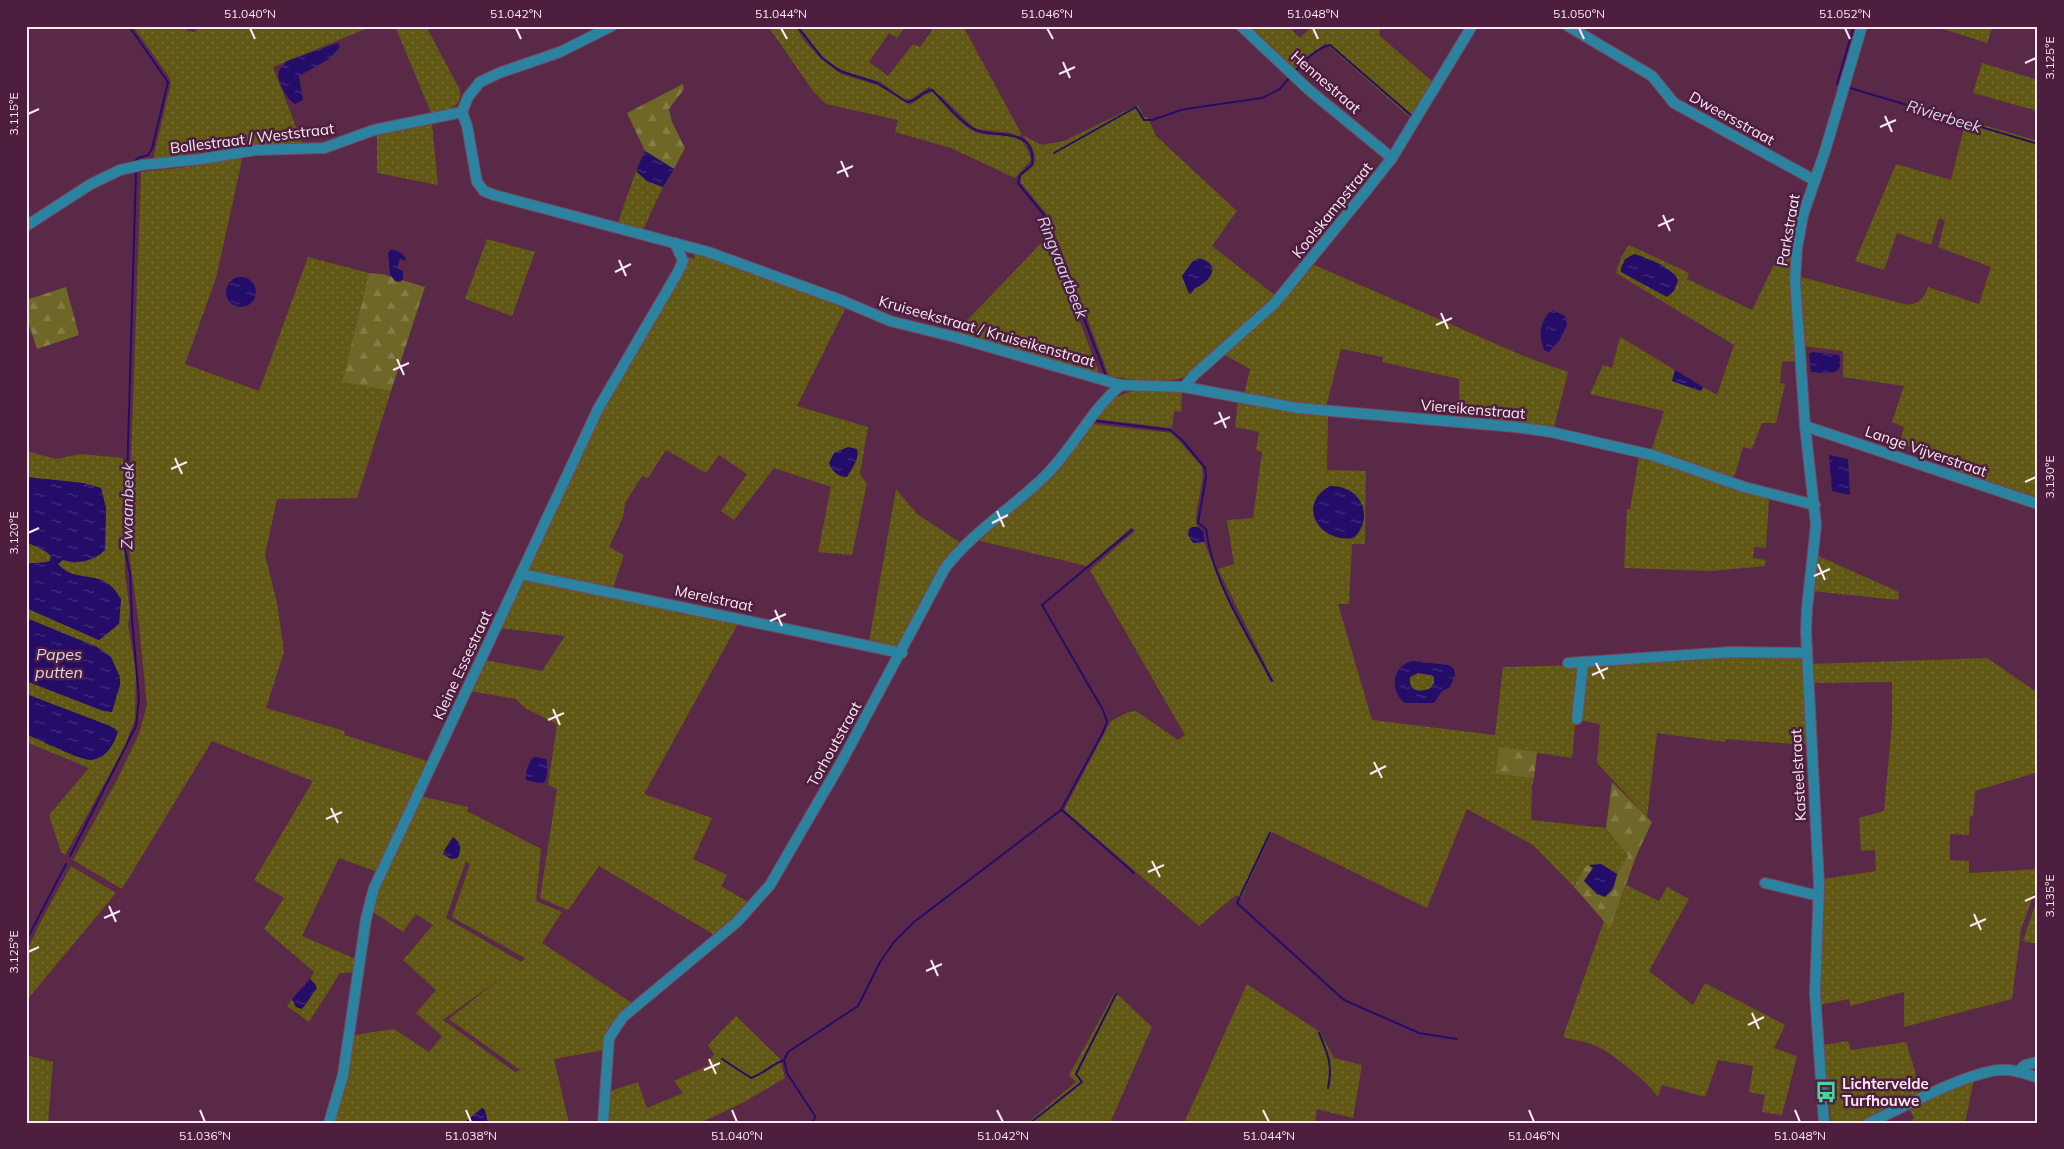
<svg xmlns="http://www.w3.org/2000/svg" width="2064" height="1149" viewBox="0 0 2064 1149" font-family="Mulish,sans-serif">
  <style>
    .grass { fill: url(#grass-dots); fill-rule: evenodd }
    .forest { fill: url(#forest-firs) }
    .water { fill: url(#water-ripples); fill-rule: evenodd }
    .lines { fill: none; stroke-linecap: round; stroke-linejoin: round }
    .stream { stroke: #240d68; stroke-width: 2 }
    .minor-casing { stroke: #744864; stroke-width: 12 }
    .minor { stroke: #2b839f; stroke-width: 10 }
    .ticks { fill: none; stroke: #fce9f4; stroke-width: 2 }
    .labels { text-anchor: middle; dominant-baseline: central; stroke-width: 5; stroke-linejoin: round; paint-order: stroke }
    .street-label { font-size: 15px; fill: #fce9f4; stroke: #4e1e3e }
    .poi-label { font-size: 15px; font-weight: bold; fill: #fce9f4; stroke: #4e1e3e; text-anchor: start }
    .water-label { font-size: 16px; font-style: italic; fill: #d6d7f0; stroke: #4e1e3e }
    .neatline { fill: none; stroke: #fce9f4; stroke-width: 2 }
    .ticks-label { font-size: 12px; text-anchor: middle; fill: #fce9f4 }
  </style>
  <defs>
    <pattern id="grass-dots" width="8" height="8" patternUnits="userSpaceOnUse" patternTransform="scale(1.25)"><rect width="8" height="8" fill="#605814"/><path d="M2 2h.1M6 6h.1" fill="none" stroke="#787037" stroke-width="1.8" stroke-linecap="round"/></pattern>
    <pattern id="forest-firs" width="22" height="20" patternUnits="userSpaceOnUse" patternTransform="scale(1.25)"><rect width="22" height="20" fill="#6e6727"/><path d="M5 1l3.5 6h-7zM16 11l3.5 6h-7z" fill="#847d47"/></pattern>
    <pattern id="water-ripples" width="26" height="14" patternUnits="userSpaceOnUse" patternTransform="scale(1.25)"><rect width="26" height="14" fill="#240d68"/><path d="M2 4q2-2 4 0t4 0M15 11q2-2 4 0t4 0" fill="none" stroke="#45307e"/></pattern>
  </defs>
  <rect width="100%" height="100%" fill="#5a2948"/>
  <g class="grass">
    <path d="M133,26H183L188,31L194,32L201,26H373L273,67L303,145C278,145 254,144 229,147C204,151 179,157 153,159L171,83L169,77Z"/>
    <path d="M395,26H426L460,90C463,109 446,110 431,113Z"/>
    <path d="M768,26H795L803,39L821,59L841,74L880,86L910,105L924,95L935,91L929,87L911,99H903L881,82L849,73L834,66L821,55L799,26H906L897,38L889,33L869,62L888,76L913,44L920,47L935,26H963L1022,135L1042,145L1064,141L1138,105L1143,116L1148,118L1156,136L1237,211L1212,246L1276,296L1235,335L1184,377C1166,385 1129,379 1109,376L1050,220L1045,212L1021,183V176C1024,173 1028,171 1031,168C1042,158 1029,142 1022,135L1017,136L1012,133L978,129L973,127L940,95L937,97C947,108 959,122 971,130C994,143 1022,122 1031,160L1015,178L951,148L895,132L898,120L826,104L813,91Z"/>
    <polygon points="1248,26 1288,26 1300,38 1312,26 1379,26 1380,36 1434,83 1413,120 1325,43 1295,71"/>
    <polygon points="1934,26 1993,26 1987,43"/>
    <polygon points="1982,63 2038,80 2038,111 1973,93"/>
    <path d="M1966,120L2038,141V501L1951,471L1954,460L1900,443L1904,427L1892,422L1904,386L1843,377V351L1803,346L1801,277L1908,305C1920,303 1924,298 1928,287L1979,304L1991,267L1938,247L1945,221L1939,218L1931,245L1897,233L1884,270L1855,261L1896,164L1951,180Z"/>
    <polygon points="432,124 438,185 377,173 377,135"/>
    <polygon points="238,156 242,160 216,278 185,364 259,391 308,257 369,273 342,382 391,391 357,498 277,499 265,555 277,603 284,652 266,708 345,731 344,735 424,760 429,763 378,872 339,858 302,936 358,960 356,972 340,973 309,1022 287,1006 292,999 296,1007 302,1009 316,988 315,984 310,979 314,972 264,929 284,898 254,880 313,781 212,741 122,889 73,860 117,780 139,734 147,705 139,625 128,545 141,172 195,166"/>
    <polygon points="636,171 647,181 663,187 642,232 617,225"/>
    <path d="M1798,215L1797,361L1782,362L1780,383L1785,384L1776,423H1762L1752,449L1743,447L1735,475L1731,478L1651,451L1664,411L1590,394L1603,365L1612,368L1620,337L1675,370L1672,381L1701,391L1703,387L1717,395L1734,345L1616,273L1621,257L1629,245L1689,273L1687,279L1752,310ZM1638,255L1675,274L1678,281L1676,285Z"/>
    <polygon points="1048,236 1099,373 956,332"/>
    <polygon points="487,239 535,252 512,316 465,299"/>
    <polygon points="695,252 800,289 845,309 797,406 868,427 860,474 867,484 852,555 818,552 831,487 774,468 734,520 721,511 747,474 719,455 706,473 666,450 648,478 642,476 625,503 623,517 609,547 624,555 612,591 526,570 599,415 673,289 688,257 694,259"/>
    <polygon points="1312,264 1526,357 1568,372 1554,427 1551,429 1512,421 1459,416 1459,379 1382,362 1383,357 1341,349 1326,407 1244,395 1250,369 1223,354"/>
    <path d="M1141,390L1182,392L1181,412L1174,411L1172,428L1096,419C1110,401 1116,393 1141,390Z"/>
    <path d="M1238,403L1328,416L1327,470L1366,471L1365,544H1352L1349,604H1338L1372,720L1495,735L1503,667L1581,665L1572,758L1499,747L1495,774L1534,778L1532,786L1531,820L1606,828L1628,856L1617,874L1601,864L1585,867L1574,887L1533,845L1467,809L1427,908L1272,832L1241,899L1236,895L1199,926L1064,810L1111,721L1129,712L1136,711L1178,740L1185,735L1090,570L1135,531L1134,529L1131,528L1087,566L976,540L1068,458L1093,424L1172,433L1202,466C1205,488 1193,508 1197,527L1193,529L1204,542L1231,607L1271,682H1274L1218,569L1234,564L1227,520L1253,518L1262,452L1256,450L1259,432L1235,427ZM1330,486L1363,524L1358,533Z"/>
    <polygon points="26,451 56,459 81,454 123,458 125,573 130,612 128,624 136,672 135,719 124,748 65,855 61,852 49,815 89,768 26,742 26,734 89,760 102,757 110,748 116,737 110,726 26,694 26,681 103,711 97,647 26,618 26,608 99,640 119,624 121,599 89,577 65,573 57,564 63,560 74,563 105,550 106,508 101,488 83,483 26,477"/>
    <polygon points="1639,457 1670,465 1769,499 1766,548 1754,547 1753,558 1766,560 1765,566 1712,571 1624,568 1627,509 1630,509"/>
    <polygon points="896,489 917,514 961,543 897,648 869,642"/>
    <path d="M26,542C35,546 45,550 51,556L50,561L26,564Z"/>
    <polygon points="1816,555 1899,592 1898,600 1812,591"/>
    <polygon points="529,579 739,622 644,794 712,818 693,859 727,875 721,886 750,903 716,936 599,866 568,910 540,898 557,789 548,785 557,724 525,708 516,699 470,691 485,660 542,671 565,636 500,628 523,580"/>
    <polygon points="1727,654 1799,656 1803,659 1807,745 1726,739 1725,742 1657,733 1647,817 1597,763 1600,724 1579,720 1585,667"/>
    <polygon points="1987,658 2038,693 2038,772 1975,791 1973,816 1970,816 1969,835 1950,834 1950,860 1969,861 1969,873 2038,869 2038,883 2021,929 2012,999 1904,1027 1904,992 1850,1006 1849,999 1819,1005 1823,879 1876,871 1875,850 1861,851 1859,818 1884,811 1892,722 1892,682 1812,683 1810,664"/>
    <path d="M1418,673L1432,675L1434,677V683L1431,688C1420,693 1408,692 1410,677Z"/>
    <path d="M420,796L468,807L467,811L541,849L536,901L562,912L542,943L632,1003L609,1026L604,1050L554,1059L569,1123H332L354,1035L394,1029L429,1052L442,1036L416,1013L436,990L403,960L433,925L416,914L403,932L373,912L377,890ZM466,861L470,864L452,917L525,958L521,962L446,918ZM502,977L449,1019L517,1068L522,1069L515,1072L443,1020Z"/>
    <polygon points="71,866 116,893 26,1001 26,953 40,923"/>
    <path d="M1626,885L1659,901L1667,887L1689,899L1649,971L1693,1005L1705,983L1785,1025L1774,1048L1797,1056L1782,1115L1762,1112L1765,1095L1749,1092L1753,1066L1718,1060L1705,1097L1662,1085L1658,1097C1649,1083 1610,1051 1594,1045C1585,1041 1573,1040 1563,1037L1604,921L1610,927Z"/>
    <polygon points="2038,896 2038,944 2023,941"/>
    <polygon points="1247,984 1320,1032 1334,1058 1362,1065 1353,1118 1317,1109 1315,1123 1184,1123"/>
    <polygon points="1115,992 1152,1027 1110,1123 1027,1123 1076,1082 1069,1075"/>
    <polygon points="736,1016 780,1059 785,1078 744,1102 700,1123 608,1123 609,1094 613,1090 638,1082 647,1108 683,1093 674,1081 709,1065 708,1063 714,1054 708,1045"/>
    <polygon points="1848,1041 1851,1050 1906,1042 1922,1094 1860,1123 1831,1123 1823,1045"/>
    <polygon points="26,1055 53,1062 48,1123 26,1123"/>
    <polygon points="1974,1079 1965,1123 1911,1121 1914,1118 1909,1108"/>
  </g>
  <g class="forest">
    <polygon points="683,84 684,89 669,109 672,122 685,148 674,169 645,151 627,113"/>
    <polygon points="369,273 382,274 425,287 391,391 342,382"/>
    <polygon points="66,287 79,335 37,349 26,316 26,300"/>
    <polygon points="1499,747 1537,752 1534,778 1495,774"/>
    <polygon points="1612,782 1652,822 1637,854 1610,928 1574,887 1585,867 1589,865 1593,868 1584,881 1613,889 1618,872 1628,856 1606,828"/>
  </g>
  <g class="water">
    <path d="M338,43L340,47L329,59L299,76L303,100L295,104C287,99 276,81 279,71C280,68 284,64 287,61Z"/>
    <polygon points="645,151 674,169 663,187 647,181 636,171"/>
    <path d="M392,249C398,252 405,253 406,261L400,259L397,268L403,271V279L400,282L395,281L390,274L388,253Z"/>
    <path d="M1634,254C1648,258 1671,267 1678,280L1674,291L1667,297L1621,272V268L1625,259Z"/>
    <path d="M1198,258C1224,264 1210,282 1194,289L1192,293L1189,294L1182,276L1192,262Z"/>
    <circle cx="241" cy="292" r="15"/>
    <path d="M1553,310L1565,316L1567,325L1559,341L1549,352L1545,351C1538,338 1539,319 1553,310Z"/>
    <path d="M1813,352L1839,355C1846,379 1824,372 1811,372L1809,354Z"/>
    <polygon points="1675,370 1703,387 1701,391 1672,381"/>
    <path d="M848,447L857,449C860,459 852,468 847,477C838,477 832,471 829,463L834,453Z"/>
    <polygon points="1829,455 1848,459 1850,495 1832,491"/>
    <path d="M26,477L83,483L101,488L106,508L105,550C92,562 79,564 63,560L58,564C75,583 95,571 111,586C115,589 118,595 121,599L119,624L99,640L26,608V564C35,562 42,564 50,561L51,556C46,550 34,546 26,542Z"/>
    <path d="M1330,486C1361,485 1375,517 1354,538C1320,544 1295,505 1330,486Z"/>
    <polygon points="1192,527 1197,527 1203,531 1205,542 1193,543 1188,535 1189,529"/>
    <polygon points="26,618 97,647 111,657 120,677 120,685 112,712 104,711 26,681"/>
    <path d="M1412,661L1449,665L1454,669L1455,675L1450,687L1442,691L1434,703H1405C1389,691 1392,666 1412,661ZM1418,673L1431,675L1434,677V683L1431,688C1420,693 1408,692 1410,677Z"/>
    <path d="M26,694L110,726L118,731C114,745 106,758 91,760C82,761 37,739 26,734Z"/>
    <path d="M534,757L546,759C548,767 548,778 543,784L526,780C525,773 528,762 534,757Z"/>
    <path d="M453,837C462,844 461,848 458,858L451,859L443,854L445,849Z"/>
    <polygon points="1601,864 1617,874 1613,889 1605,897 1597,894 1584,881 1593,868 1589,865"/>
    <polygon points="310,979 315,984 317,988 302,1009 296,1007 292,999"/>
    <polygon points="482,1108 485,1110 488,1123 464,1123"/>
  </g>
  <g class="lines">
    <g class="stream">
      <polyline points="129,26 168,82 152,149 148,155 138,158 135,161"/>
      <path d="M797,26L822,58L840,71L877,83L907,102C917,102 922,91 932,90C945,102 957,119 972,128C992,141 1037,123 1032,165L1020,175L1018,183L1045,216L1106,376"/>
      <polyline points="1460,26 1466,31"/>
      <path d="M1295,71C1305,60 1315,49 1330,45L1413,117"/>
      <polyline points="1837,84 1854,26"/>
      <polyline points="1850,88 2038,144"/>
      <polyline points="1054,153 1136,107 1144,120 1152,120 1181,110 1199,107 1262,98 1280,89 1290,77"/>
      <path d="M1097,421L1170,430L1182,440L1205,468L1206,477L1198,523L1206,529C1212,581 1248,635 1272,681"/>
      <polyline points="1062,810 1134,873"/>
      <polyline points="1270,833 1237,903 1344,1000 1419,1033 1457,1039"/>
      <polyline points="70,856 136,726 139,699 132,619 130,574 125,549 136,171"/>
      <polyline points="26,941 66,864"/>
      <path d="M1319,1033C1328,1054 1333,1065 1328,1088"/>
      <path d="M722,1059L751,1078C765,1073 772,1064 784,1060L788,1052L858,1006L880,962L894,942L914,922L1061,810L1102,734L1107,722L1103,710L1042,605L1132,530"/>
      <polyline points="784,1060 787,1073 815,1116 814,1120 810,1123"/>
      <polyline points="1030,1123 1082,1082 1076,1074 1116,994"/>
    </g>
    <g class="minor-casing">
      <g id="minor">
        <polyline points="1241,26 1309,90 1392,158"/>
        <polyline points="1568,26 1652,76 1674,103 1814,180"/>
        <polyline points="462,112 467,126 477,182 484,191 494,195 708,252 843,301 890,321 955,337 1121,385 1184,387 1297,408 1515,427 1551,432 1652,455 1744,487 1815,505"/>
        <polyline points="462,112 468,97 480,82 499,73 560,52 612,26"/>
        <polyline points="26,226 91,184 120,170 142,165 202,159 255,150 324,148 374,130 462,112"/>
        <polyline points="1184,387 1194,375 1274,304 1366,191 1392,158 1472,26"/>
        <polyline points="1805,426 2038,504"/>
        <polyline points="521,574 902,653"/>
        <polyline points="1568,663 1732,652 1806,653"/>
        <polyline points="1577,719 1583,663"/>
        <polyline points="1765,883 1819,896"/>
        <polyline points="2018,1072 2025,1065 2038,1062"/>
        <polyline points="329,1123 343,1075 366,919 374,888 598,409 678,272 683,261 675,243"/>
        <path d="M603,1123L609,1038L623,1017L737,922L770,885L842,761L945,568C973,532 1012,508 1044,477C1073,449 1090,411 1121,385"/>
        <polyline points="1824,1123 1815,994 1819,885 1806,632 1807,608 1816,525 1805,426 1795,280 1797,248 1803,215 1825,151 1862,26"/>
        <path d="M1869,1123C1902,1108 1975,1067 2008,1070C2018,1071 2028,1074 2038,1078"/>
      </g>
    </g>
    <use href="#minor" class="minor"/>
  </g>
  <path class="ticks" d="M250,28L255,39M516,28L521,39M781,28L787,39M1047,28L1053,39M1313,28L1318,39M1579,28L1584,39M1845,28L1850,39M1063,62L1070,78M2025,63L2036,58M1059,74L1075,67M28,114L39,109M1885,116L1892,132M1880,127L1896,120M841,161L848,177M837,173L853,166M1663,215L1670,231M1658,226L1674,219M619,260L626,276M615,272L631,264M1441,313L1448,329M1436,325L1452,318M397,359L404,375M393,370L409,363M1219,412L1226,428M1214,424L1230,417M175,458L182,474M171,469L187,462M2025,482L2036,477M997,511L1004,527M992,523L1008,515M28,533L39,528M1818,564L1825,580M1814,576L1830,569M775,610L782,626M770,621L786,614M1596,663L1604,679M1592,675L1608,668M553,709L560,725M548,720L564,713M1374,762L1382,778M1370,774L1386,766M331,808L338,823M326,819L342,812M1152,861L1160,877M1148,872L1164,865M2025,901L2036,896M109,906L116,922M1974,914L1981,930M104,918L120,911M1970,926L1986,919M28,952L39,947M931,960L938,976M926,971L942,964M1752,1013L1759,1029M1748,1025L1764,1017M709,1059L716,1074M704,1070L720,1063M200,1110L205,1122M466,1110L471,1122M732,1110L737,1122M997,1110L1003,1122M1263,1110L1269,1122M1529,1110L1534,1122M1795,1110L1800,1122"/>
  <defs>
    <g id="bus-bare" transform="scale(1.725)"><path d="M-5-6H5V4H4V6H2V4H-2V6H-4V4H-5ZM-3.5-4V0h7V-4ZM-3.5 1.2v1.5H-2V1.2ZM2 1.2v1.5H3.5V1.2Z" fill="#48d49d" stroke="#4e1e3e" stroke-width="2.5" paint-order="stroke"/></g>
  </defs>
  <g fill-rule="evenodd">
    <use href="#bus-bare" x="1826" y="1092"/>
  </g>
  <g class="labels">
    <g class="street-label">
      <text transform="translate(1326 82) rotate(41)">Hennestraat</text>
      <text transform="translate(1732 118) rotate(29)">Dweersstraat</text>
      <text transform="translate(252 138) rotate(-7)">Bollestraat / Weststraat</text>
      <text transform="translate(1332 210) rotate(-51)">Koolskampstraat</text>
      <text transform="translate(1788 230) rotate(-80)">Parkstraat</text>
      <text transform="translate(987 331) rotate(16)">Kruiseekstraat / Kruiseikenstraat</text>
      <text transform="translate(1473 409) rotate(5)">Viereikenstraat</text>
      <text transform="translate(1926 451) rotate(19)">Lange Vijverstraat</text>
      <text transform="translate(714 598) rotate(12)">Merelstraat</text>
      <text transform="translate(462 665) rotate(-65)">Kleine Essestraat</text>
      <text transform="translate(834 744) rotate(-61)">Torhoutstraat</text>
      <text transform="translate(1798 775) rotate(-93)">Kasteelstraat</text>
    </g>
    <g class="poi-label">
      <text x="1842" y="1083">Lichtervelde<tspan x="1842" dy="17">Turfhouwe</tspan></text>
    </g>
    <g class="water-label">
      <text transform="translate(1944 116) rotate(17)">Rivierbeek</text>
      <text transform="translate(1063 267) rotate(68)">Ringvaartbeek</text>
      <text transform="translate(127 506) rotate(-89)">Zwaanbeek</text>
      <text x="59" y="654">Papes<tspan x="59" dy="18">putten</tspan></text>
    </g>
  </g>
  <rect width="2064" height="1149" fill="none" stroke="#4e1e3e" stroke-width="55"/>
  <rect x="28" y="28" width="2008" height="1094" class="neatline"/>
  <g class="ticks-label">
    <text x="250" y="18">51.040°N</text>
    <text x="516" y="18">51.042°N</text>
    <text x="781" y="18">51.044°N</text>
    <text x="1047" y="18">51.046°N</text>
    <text x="1313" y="18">51.048°N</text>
    <text x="1579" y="18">51.050°N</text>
    <text x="1845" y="18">51.052°N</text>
    <text transform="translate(2050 58) rotate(-90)" y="4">3.125°E</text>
    <text transform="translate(14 114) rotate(-90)" y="4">3.115°E</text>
    <text transform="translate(2050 477) rotate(-90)" y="4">3.130°E</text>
    <text transform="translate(14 533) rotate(-90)" y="4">3.120°E</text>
    <text transform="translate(2050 896) rotate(-90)" y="4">3.135°E</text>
    <text transform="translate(14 952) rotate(-90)" y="4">3.125°E</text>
    <text x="205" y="1140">51.036°N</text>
    <text x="471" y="1140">51.038°N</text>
    <text x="737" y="1140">51.040°N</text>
    <text x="1003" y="1140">51.042°N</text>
    <text x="1269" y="1140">51.044°N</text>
    <text x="1534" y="1140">51.046°N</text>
    <text x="1800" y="1140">51.048°N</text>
  </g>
</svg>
